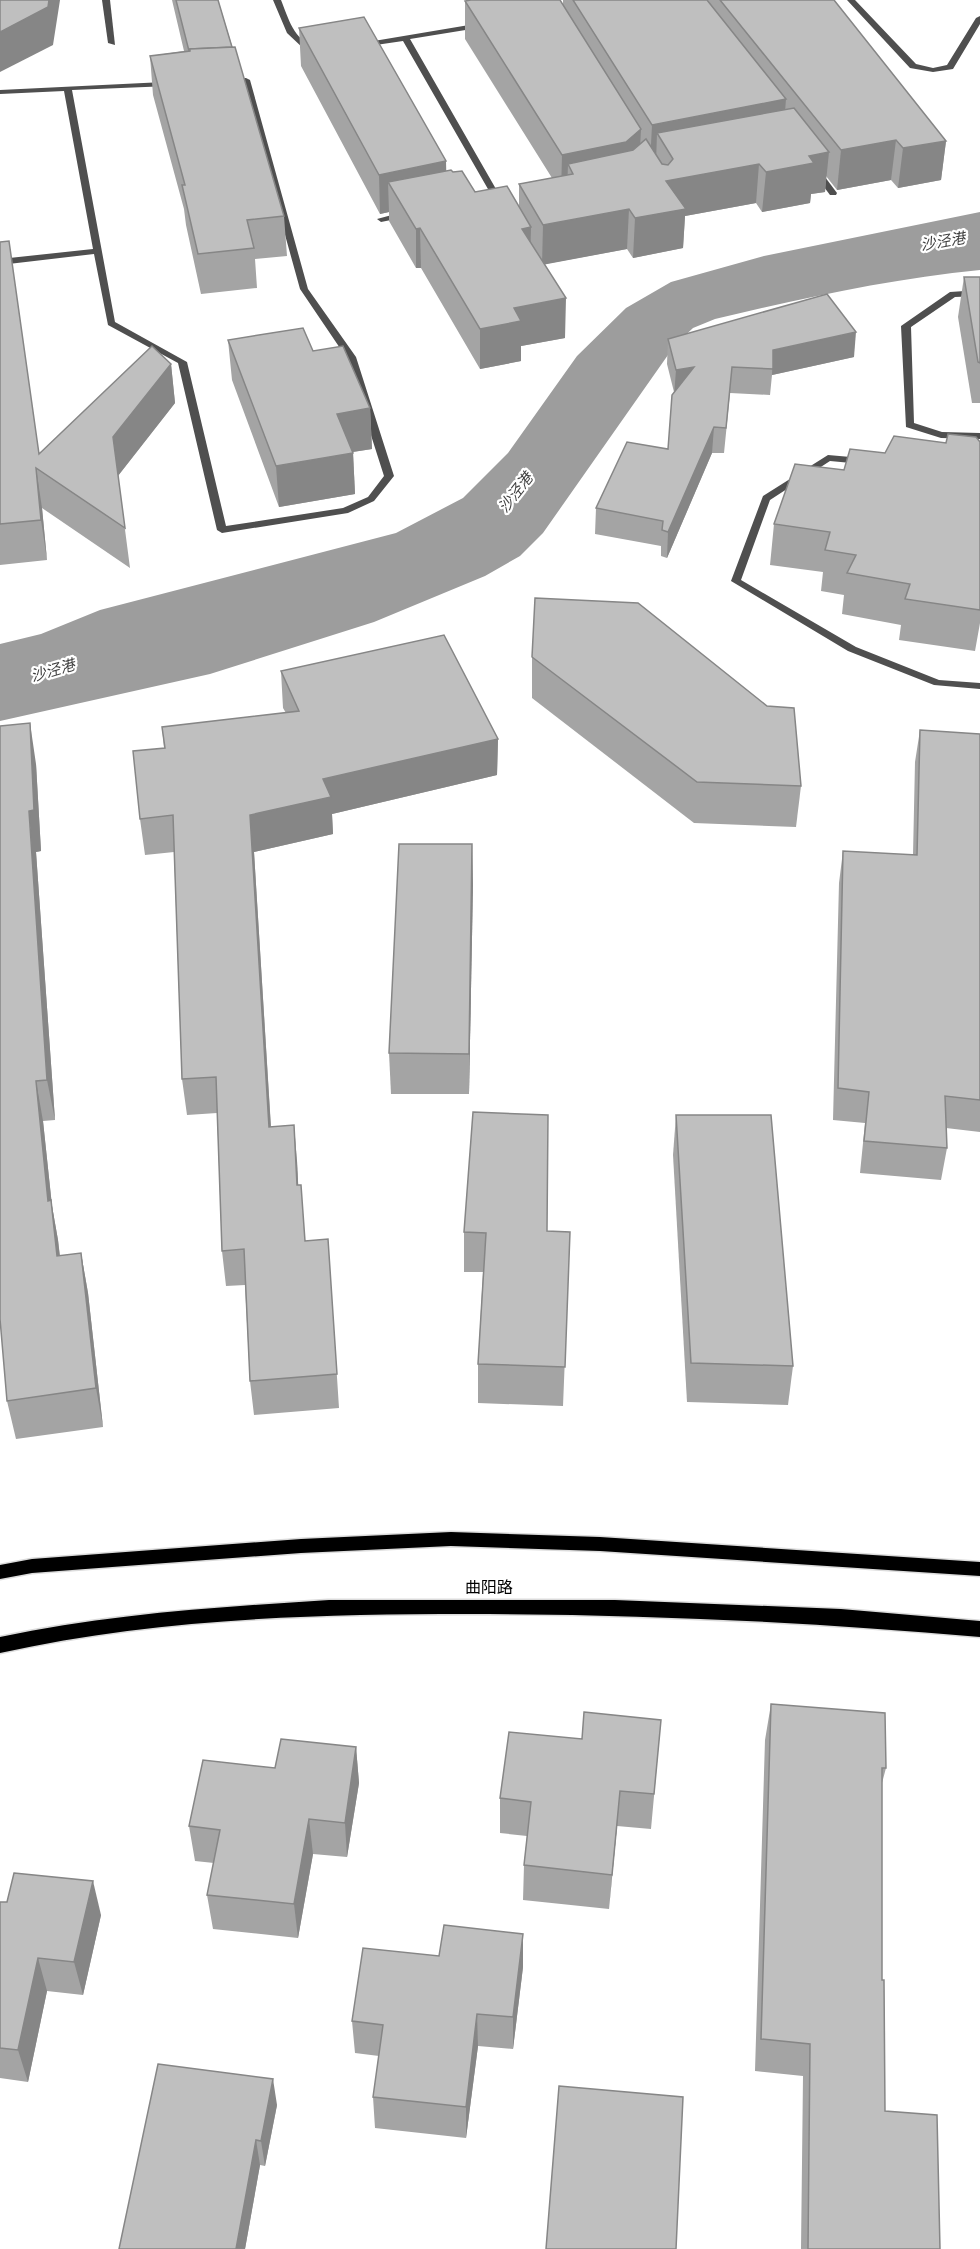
<svg xmlns="http://www.w3.org/2000/svg" width="980" height="2249" viewBox="0 0 980 2249" font-family="'Source Sans 3','Noto Sans SC',sans-serif">
  <style>
    .water { fill: #9d9d9d }
    .lines { fill: none; stroke-linecap: round; stroke-linejoin: round }
    .primary-casing { stroke: #dbdbdb; stroke-width: 3 }
    .lane { fill: #4f4f4f; fill-rule: evenodd }
    .primary { fill: #000; fill-rule: evenodd }
    .wall { fill: #a4a4a4 }
    .shaded-wall { fill: #868686 }
    .building { fill: #bfbfbf; stroke: #868686; stroke-width: 1.5 }
    .labels { text-anchor: middle; dominant-baseline: central; stroke-width: 4.5; stroke-linejoin: round; paint-order: stroke }
    .far-water-label { font-size: 15px; font-style: italic; fill: #3e3e3e; stroke: #fff }
    .street-label { font-size: 16px; fill: #000; stroke: #fff }
  </style>
  <rect width="100%" height="100%" fill="#fff"/>
  <path class="water" d="M980,212V270C890,279 803,298 715,319L693,328L675,345L543,533L520,556L485,576L374,622L210,674L0,721V644L41,634L100,610L396,533L463,498L508,453L577,356L626,308L671,282L764,256Z"/>
  <g class="lines">
    <g class="primary-casing">
      <g id="primary">
        <polygon points="451,1532 600,1537 980,1562 980,1576 600,1551 451,1546 301,1553 32,1573 0,1579 0,1565 32,1559 301,1539"/>
        <path d="M329,1600H615L841,1609L980,1621V1637C808,1622 640,1614 467,1614C310,1614 153,1619 0,1653V1637C108,1614 219,1607 329,1600Z"/>
      </g>
    </g>
    <g class="lane">
      <polygon points="102,0 110,0 115,45 108,43"/>
      <path d="M273,0H281C288,17 294,42 315,45V49H304L287,33Z"/>
      <polygon points="847,0 855,0 916,64 933,68 947,65 976,18 980,16 980,24 953,69 933,72 910,68"/>
      <polygon points="481,23 484,23 484,27 410,39 504,203 500,206 496,203 403,41 362,47 358,45 362,43"/>
      <path d="M246,78L250,80L308,289L356,357L394,476L374,501L348,513L222,533L217,530L178,363L108,325L94,254L0,265V259L93,249L64,91L0,94V90ZM243,83L300,289L346,357L384,476L368,497L343,508L226,526L187,362L115,322L72,90Z"/>
      <polygon points="813,169 819,169 837,193 836,195 830,195 812,171"/>
      <polygon points="403,212 407,215 406,217 381,222 377,219"/>
      <polygon points="980,290 980,296 955,297 911,327 914,423 942,432 980,433 980,439 941,438 906,427 901,326 950,292"/>
      <polygon points="828,455 862,458 867,461 862,464 830,461 770,500 741,580 856,647 939,680 980,683 980,689 934,685 848,651 731,581 763,496"/>
    </g>
    <use href="#primary" class="primary"/>
  </g>
  <g class="wall">
    <polygon points="172,0 218,0 284,216 287,256 255,259 257,288 201,294 186,225 184,209 153,95 150,56 184,51"/>
    <polygon points="563,0 834,0 946,141 941,180 898,188 891,180 837,190 826,176 825,192 811,194 810,203 762,212 756,203 685,216 683,248 633,258 627,249 545,264 565,338 521,346 521,361 480,369 421,268 416,268 389,221 389,212 380,214 301,66 299,28 446,161 446,171 453,172 475,192 519,207 519,184 552,178 465,39 465,1 563,5"/>
    <polygon points="0,242 39,453 171,364 175,403 118,476 130,568 42,508 47,560 0,565"/>
    <polygon points="964,277 980,277 980,403 972,403 958,317"/>
    <polygon points="668,339 854,357 772,375 770,395 730,393 724,453 712,453 667,558 661,556 661,546 595,534 596,508 668,449 674,392 667,364"/>
    <polygon points="228,340 313,351 370,408 372,449 353,452 355,494 279,507 232,380"/>
    <polygon points="980,442 980,623 975,651 899,640 901,625 842,614 844,595 821,591 823,572 770,565 774,524 844,470 885,453 946,443"/>
    <polygon points="532,657 801,786 796,827 694,823 532,698"/>
    <polygon points="281,671 498,739 497,775 332,814 333,834 254,852 271,1127 297,1161 298,1185 305,1241 328,1239 339,1408 254,1415 250,1381 245,1285 226,1286 222,1251 217,1113 187,1115 182,1079 174,852 145,855 140,819 164,748 162,727 286,713 283,708"/>
    <polygon points="920,730 980,734 980,1132 946,1128 947,1148 941,1180 860,1173 865,1123 833,1120 839,883 843,851 913,855 915,762"/>
    <polygon points="36,764 41,851 36,852 55,1120 43,1121 52,1206 58,1240 60,1256 81,1253 88,1293 103,1427 16,1439 7,1401"/>
    <polygon points="472,844 473,885 469,1094 391,1094 389,1053"/>
    <polygon points="676,1115 793,1366 788,1405 687,1402 673,1155"/>
    <polygon points="547,1231 570,1232 563,1406 478,1403 478,1364 483,1272 464,1272 464,1232"/>
    <polygon points="771,1704 886,1768 882,1783 882,1980 885,2111 940,2249 801,2249 803,2076 755,2071 765,1740"/>
    <polygon points="661,1720 651,1829 617,1826 609,1909 523,1900 524,1865 527,1836 500,1833 500,1798 582,1739"/>
    <polygon points="356,1747 359,1783 347,1857 313,1854 298,1938 213,1929 207,1895 214,1863 195,1861 189,1826 275,1768"/>
    <polygon points="0,1902 101,1915 83,1995 47,1991 28,2082 0,2078"/>
    <polygon points="523,1967 513,2049 478,2046 466,2138 375,2128 373,2097 379,2056 355,2053 352,2021"/>
    <polygon points="277,2105 265,2166 260,2165 245,2249 119,2249"/>
  </g>
  <g class="shaded-wall">
    <polygon points="49,0 60,0 53,45 0,72 0,32"/>
    <polygon points="786,99 783,138 657,133 656,163 650,164 652,125"/>
    <polygon points="641,129 639,169 573,174 568,164 567,193 561,194 562,155"/>
    <polygon points="896,140 891,180 837,190 841,150"/>
    <polygon points="946,141 941,180 898,188 903,148"/>
    <polygon points="829,152 825,192 811,194 810,203 762,212 766,172 809,156"/>
    <polygon points="446,161 447,200 388,182 389,212 380,214 379,175"/>
    <polygon points="759,164 756,203 685,216 683,248 633,258 635,218 666,181"/>
    <polygon points="629,209 627,249 542,265 543,225"/>
    <polygon points="531,227 530,267 522,229"/>
    <polygon points="420,228 421,268 416,268 416,229"/>
    <polygon points="566,298 565,338 521,346 521,361 480,369 480,329 514,308"/>
    <polygon points="856,332 854,357 772,375 773,350"/>
    <polygon points="171,364 175,403 117,477 113,437"/>
    <polygon points="694,367 674,396 676,370"/>
    <polygon points="370,408 372,449 339,454 337,414"/>
    <polygon points="714,427 712,453 667,558 668,532"/>
    <polygon points="353,453 355,494 279,507 276,466"/>
    <polygon points="36,468 42,508 47,560 41,520"/>
    <polygon points="30,723 36,764 41,851 36,852 55,1120 47,1080 29,811"/>
    <polygon points="498,739 497,775 332,814 333,834 254,852 273,1162 269,1127 250,815 323,779"/>
    <polygon points="472,844 473,885 469,1094 469,1054"/>
    <polygon points="36,1081 43,1121 52,1206 58,1240 64,1296 48,1201"/>
    <polygon points="294,1125 297,1161 300,1220 297,1185"/>
    <polygon points="81,1253 88,1293 103,1427 96,1388"/>
    <polygon points="356,1747 359,1783 347,1857 345,1823"/>
    <polygon points="620,1791 617,1826 609,1909 612,1875"/>
    <polygon points="309,1819 313,1854 298,1938 294,1904"/>
    <polygon points="93,1881 101,1915 83,1995 74,1962"/>
    <polygon points="523,1934 523,1967 513,2049 513,2017"/>
    <polygon points="38,1958 47,1991 28,2082 18,2050"/>
    <polygon points="477,2014 478,2046 466,2138 466,2107"/>
    <polygon points="273,2079 277,2105 265,2166 261,2141"/>
    <polygon points="256,2140 260,2165 245,2249 236,2249"/>
  </g>
  <g class="building">
    <polygon points="0,0 49,0 48,7 0,32"/>
    <polygon points="176,0 218,0 232,47 190,49 190,51 189,51"/>
    <polygon points="471,0 560,0 641,129 626,142 562,155 465,1"/>
    <polygon points="573,0 707,0 786,99 652,125"/>
    <polygon points="720,0 834,0 946,141 903,148 896,140 841,150"/>
    <polygon points="364,17 446,161 379,175 299,28"/>
    <polygon points="235,47 284,216 247,220 254,248 198,254 182,185 185,185 150,56 190,51 190,49"/>
    <polygon points="794,108 829,152 809,156 814,163 766,172 759,164 666,181 686,209 635,218 629,209 543,225 519,184 573,174 568,164 633,150 646,139 662,164 668,165 673,159 657,133"/>
    <polygon points="451,170 453,172 462,171 475,192 507,186 531,227 522,229 566,298 514,308 521,321 480,329 420,228 416,229 388,182"/>
    <polygon points="9,241 39,454 152,346 171,364 113,437 125,528 36,468 41,520 0,524 0,242"/>
    <polygon points="964,277 980,277 980,363 978,362"/>
    <polygon points="827,294 856,332 773,350 773,369 732,367 726,428 714,427 668,532 662,530 663,521 596,508 627,442 668,449 672,395 694,367 676,370 668,339"/>
    <polygon points="303,328 313,351 343,346 370,408 337,414 353,453 276,466 228,340"/>
    <polygon points="948,434 976,437 980,442 980,610 905,599 910,584 847,573 856,555 825,550 830,532 774,524 795,464 844,470 850,449 885,453 894,436 946,443"/>
    <polygon points="535,598 638,603 767,706 794,708 801,786 697,782 532,657"/>
    <polygon points="444,635 498,739 323,779 331,797 250,815 269,1127 294,1125 297,1185 301,1185 305,1241 328,1239 337,1374 250,1381 244,1249 222,1251 216,1077 182,1079 173,815 140,819 133,751 165,748 162,727 299,711 281,671"/>
    <polygon points="30,723 34,810 29,811 47,1080 36,1081 48,1201 51,1200 57,1256 81,1253 96,1388 7,1401 0,1319 0,726"/>
    <polygon points="920,730 980,734 980,1100 945,1096 947,1148 864,1141 869,1092 838,1088 843,851 917,855"/>
    <polygon points="399,844 472,844 469,1054 389,1053"/>
    <polygon points="473,1112 548,1115 547,1231 570,1232 565,1367 478,1364 486,1233 464,1232"/>
    <polygon points="676,1115 771,1115 793,1366 691,1363"/>
    <polygon points="771,1704 885,1713 886,1768 882,1768 882,1980 884,1980 885,2111 937,2115 940,2249 808,2249 810,2044 761,2039"/>
    <polygon points="584,1712 661,1720 654,1794 620,1791 612,1875 524,1865 531,1802 500,1798 509,1732 582,1739"/>
    <polygon points="281,1739 356,1747 345,1823 309,1819 294,1904 207,1895 220,1830 189,1826 203,1760 275,1768"/>
    <polygon points="14,1873 93,1881 74,1962 38,1958 18,2050 0,2048 0,1902 7,1902"/>
    <polygon points="444,1925 523,1934 513,2017 477,2014 466,2107 373,2097 383,2025 352,2021 363,1948 439,1956"/>
    <polygon points="158,2064 273,2079 261,2141 256,2140 236,2249 119,2249"/>
    <polygon points="559,2086 683,2097 676,2249 546,2249"/>
  </g>
  <g class="labels">
    <g class="far-water-label">
      <text transform="translate(943 242) rotate(-10)">沙泾港</text>
      <text transform="translate(516 493) rotate(-52)">沙泾港</text>
      <text transform="translate(53 671) rotate(-16)">沙泾港</text>
    </g>
    <g class="street-label">
      <text x="489" y="1588">曲阳路</text>
    </g>
  </g>
</svg>
